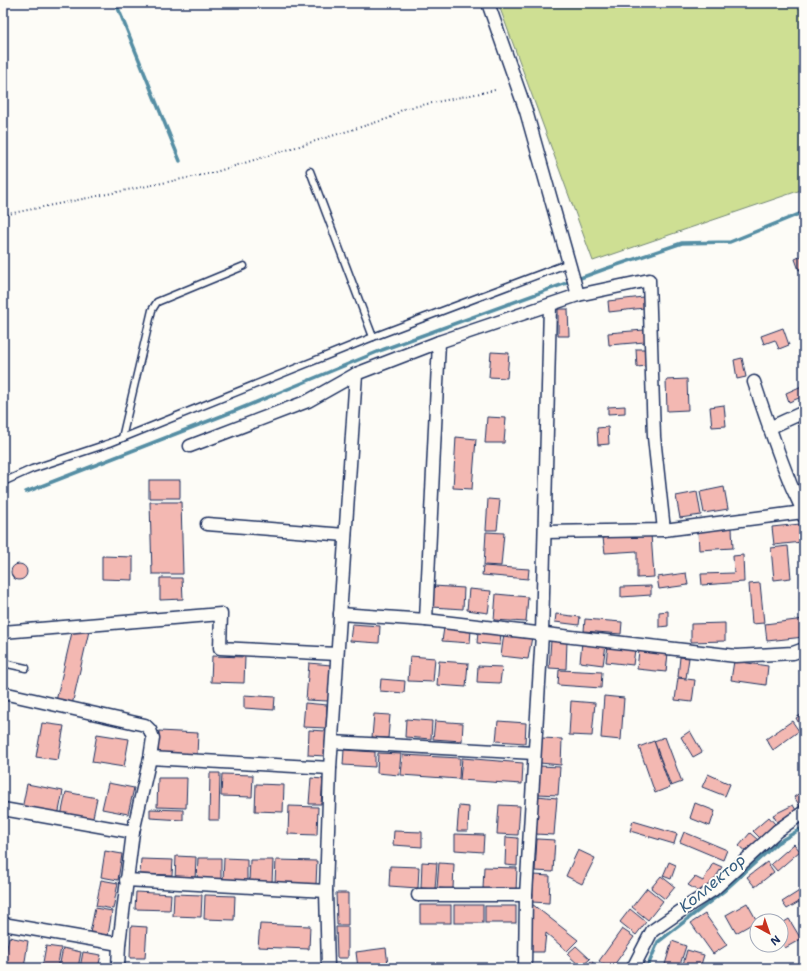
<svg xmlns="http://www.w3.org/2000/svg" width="807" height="971" viewBox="0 0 807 971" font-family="'Shantell Sans',sans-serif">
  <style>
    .green { fill: #cedf93; stroke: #748778 }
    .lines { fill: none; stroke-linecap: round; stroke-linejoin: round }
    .stream { stroke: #558ea4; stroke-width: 3.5 }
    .building { fill: #f3b8b2; stroke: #1b2f5e }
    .lane-casing { stroke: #1b2f5e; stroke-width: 9 }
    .street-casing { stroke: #1b2f5e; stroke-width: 15 }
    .path { stroke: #1b2f5e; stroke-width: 2; stroke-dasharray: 1 3; stroke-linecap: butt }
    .lane { stroke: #fdfcf7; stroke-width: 6 }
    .street { stroke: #fdfcf7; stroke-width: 12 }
    .labels { text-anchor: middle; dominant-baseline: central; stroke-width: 4; stroke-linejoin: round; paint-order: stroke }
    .water-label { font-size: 16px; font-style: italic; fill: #385f81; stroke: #fdfcf7 }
  </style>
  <rect width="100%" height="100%" fill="#fdfcf7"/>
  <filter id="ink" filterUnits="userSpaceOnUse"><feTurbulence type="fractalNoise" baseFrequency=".025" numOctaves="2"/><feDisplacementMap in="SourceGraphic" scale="8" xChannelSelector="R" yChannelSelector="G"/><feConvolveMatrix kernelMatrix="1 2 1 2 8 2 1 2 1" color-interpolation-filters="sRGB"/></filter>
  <g filter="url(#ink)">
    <polygon class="green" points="498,3 804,3 804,189 593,261"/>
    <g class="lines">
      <g class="stream">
        <polyline points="116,3 180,161"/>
        <polyline points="26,492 237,410 382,350 605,269 682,243 730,242 804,212"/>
        <polyline points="647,968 658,942 725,890 777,843 804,827"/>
      </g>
    </g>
    <g class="building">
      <polygon points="804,255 804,268 799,270 795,259"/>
      <polygon points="643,297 644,308 609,312 608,301"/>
      <polygon points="558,309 568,309 569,336 558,336"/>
      <polygon points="783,328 789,345 779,349 775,340 764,344 761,336"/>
      <polygon points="644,330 645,342 609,345 608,333"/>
      <polygon points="636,349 645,349 647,366 637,367"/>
      <polygon points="491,352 509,353 507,378 489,377"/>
      <polygon points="742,358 746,377 737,379 734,360"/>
      <polygon points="687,379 688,410 667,411 666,380"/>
      <polygon points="804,385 804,396 789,402 786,393"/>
      <polygon points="724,405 726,426 712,427 710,407"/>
      <polygon points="625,406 625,413 608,414 608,407"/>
      <polygon points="804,416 804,435 796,420"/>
      <polygon points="487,417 506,418 504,443 485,443"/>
      <polygon points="608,427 609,444 598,445 597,428"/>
      <polygon points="456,437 476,439 472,489 453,488"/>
      <rect x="149" y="480" width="31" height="18"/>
      <polygon points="724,487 728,509 704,513 700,492"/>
      <polygon points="697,492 701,515 680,518 676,496"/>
      <polygon points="488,499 500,500 497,530 486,530"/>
      <polygon points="150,502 181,502 183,574 152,574"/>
      <polygon points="800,524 802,542 774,545 772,527"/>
      <polygon points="732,528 733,548 699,550 698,530"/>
      <polygon points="486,532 504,533 501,566 484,565"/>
      <polygon points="651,534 654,577 637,578 637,551 605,553 603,538"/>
      <polygon points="788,546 791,578 774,580 771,548"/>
      <polygon points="743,555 744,582 702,585 701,574 734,573 733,556"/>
      <polygon points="102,556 133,557 133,580 102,579"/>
      <circle cx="19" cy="572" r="8"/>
      <polygon points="483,566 529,569 528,579 482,575"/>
      <polygon points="686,573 688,585 659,589 657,577"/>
      <polygon points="160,578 182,578 183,599 160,600"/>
      <polygon points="760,583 764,623 752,624 749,584"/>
      <polygon points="434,586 464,588 463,609 432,607"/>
      <polygon points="651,586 651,595 621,597 621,587"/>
      <polygon points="469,589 491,591 488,613 467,610"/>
      <polygon points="496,594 528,597 526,622 494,620"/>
      <polygon points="668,611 668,626 659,627 659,612"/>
      <polygon points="556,614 580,617 579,625 555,622"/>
      <polygon points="585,619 622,622 621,634 584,631"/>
      <polygon points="804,619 804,637 767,641 765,624"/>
      <polygon points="725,623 725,641 691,642 691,624"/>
      <polygon points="352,624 380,626 379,643 350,641"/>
      <polygon points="73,628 89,631 72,705 56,701"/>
      <polygon points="444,628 471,630 470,643 442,641"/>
      <polygon points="478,631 501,632 500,645 477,643"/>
      <polygon points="504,633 532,637 528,659 501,656"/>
      <polygon points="551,640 567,641 566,669 549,668"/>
      <polygon points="582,642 606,645 603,665 580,662"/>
      <polygon points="608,645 635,649 633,665 606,662"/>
      <polygon points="639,650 668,653 666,672 637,669"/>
      <polygon points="212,656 245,657 244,683 211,682"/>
      <polygon points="410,656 435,658 433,682 408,681"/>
      <polygon points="680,657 689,658 686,678 678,677"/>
      <polygon points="439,661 468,663 466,687 437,685"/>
      <polygon points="734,661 768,666 766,685 731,680"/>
      <polygon points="309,663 331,665 328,701 306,700"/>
      <polygon points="478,666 502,667 500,683 477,682"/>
      <polygon points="559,670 602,672 601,688 558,685"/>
      <polygon points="678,678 695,680 692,702 675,700"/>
      <polygon points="381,679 405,681 404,693 380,691"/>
      <polygon points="244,695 275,697 274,710 244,708"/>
      <polygon points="604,696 624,698 621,740 601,738"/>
      <polygon points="571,701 595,703 592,736 569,735"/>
      <polygon points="305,703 327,705 326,728 303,727"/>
      <polygon points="804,713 804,731 803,731 796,718"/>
      <polygon points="374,714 390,715 388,738 372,737"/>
      <polygon points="406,719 432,721 431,739 405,737"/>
      <polygon points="435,721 463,723 462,741 433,739"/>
      <polygon points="498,721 526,723 525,743 496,741"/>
      <polygon points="792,721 799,731 773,750 766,739"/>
      <polygon points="42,723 64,726 58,760 36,757"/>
      <polygon points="309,730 326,731 325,756 308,755"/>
      <polygon points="159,731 198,733 197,755 158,754"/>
      <polygon points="690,731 702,752 693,757 681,737"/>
      <polygon points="97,734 129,739 124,767 92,762"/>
      <polygon points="665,737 682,782 671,786 654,741"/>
      <polygon points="542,738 562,739 561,765 540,763"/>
      <polygon points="654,741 670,787 655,793 639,747"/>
      <polygon points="344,750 375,752 375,767 343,765"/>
      <polygon points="378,753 401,754 399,775 377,773"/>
      <polygon points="403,755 460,758 459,779 401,775"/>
      <polygon points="462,758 523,763 522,784 460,780"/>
      <polygon points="540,766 560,767 558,795 538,794"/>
      <polygon points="210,773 220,773 219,820 209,820"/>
      <polygon points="222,774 253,775 252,797 221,796"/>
      <polygon points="708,774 730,784 725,796 702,787"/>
      <polygon points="158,778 187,778 186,808 157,807"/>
      <polygon points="311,778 323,779 321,804 309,804"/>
      <polygon points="108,783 134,788 128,814 102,809"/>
      <polygon points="27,784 63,791 58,816 22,809"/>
      <polygon points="256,784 284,785 283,812 255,811"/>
      <polygon points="804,790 804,803 800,806 794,797"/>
      <polygon points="66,792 97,798 92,822 61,816"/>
      <polygon points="537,796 557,798 554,835 535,834"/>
      <polygon points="695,803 715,811 710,826 690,818"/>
      <polygon points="499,805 520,806 518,835 497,834"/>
      <polygon points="793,805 797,812 777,822 773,815"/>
      <polygon points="289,806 318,807 317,835 288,834"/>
      <polygon points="459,806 469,807 468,831 457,831"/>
      <polygon points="150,809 183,810 183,820 150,818"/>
      <polygon points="769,817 775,824 760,838 753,831"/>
      <polygon points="633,821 677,834 674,844 630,831"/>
      <polygon points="394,831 422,832 422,847 393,845"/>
      <polygon points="684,832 727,850 723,860 680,842"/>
      <polygon points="750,833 758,840 747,853 739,846"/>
      <polygon points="455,834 484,835 483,852 455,850"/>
      <polygon points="506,837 518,838 517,866 505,865"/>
      <polygon points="537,839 555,840 553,872 535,871"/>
      <polygon points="804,840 804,849 799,843"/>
      <polygon points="794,844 800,851 777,871 771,864"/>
      <polygon points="578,850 595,858 582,884 566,876"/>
      <polygon points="105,851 122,854 118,880 101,877"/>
      <polygon points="176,856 196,857 195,880 175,880"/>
      <polygon points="198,858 221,858 221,881 197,881"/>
      <polygon points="224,858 247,859 247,882 223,881"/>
      <polygon points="141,859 173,860 172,875 140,874"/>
      <polygon points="250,860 273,860 272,883 249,882"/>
      <polygon points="276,860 317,861 316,885 275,883"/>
      <polygon points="422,862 437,863 435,889 421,888"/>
      <polygon points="669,862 676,865 671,879 663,876"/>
      <polygon points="767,862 774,872 755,887 747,877"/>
      <polygon points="439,863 454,864 453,889 437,888"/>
      <polygon points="713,863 722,867 709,888 703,894 688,885 695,877 703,881"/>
      <polygon points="390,866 419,867 418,888 389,886"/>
      <polygon points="484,867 517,868 516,891 483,889"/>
      <polygon points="534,875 550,876 549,903 532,902"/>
      <polygon points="661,876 675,887 665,899 651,888"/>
      <polygon points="101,880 118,883 113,909 96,906"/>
      <polygon points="647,888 663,901 648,920 632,907"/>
      <polygon points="804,888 804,899 787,909 782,902"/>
      <polygon points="136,892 171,894 170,910 135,909"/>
      <polygon points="336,893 348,893 348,925 337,925"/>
      <polygon points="174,894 202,895 201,917 173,916"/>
      <polygon points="205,895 235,896 234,920 204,919"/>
      <polygon points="747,903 757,921 736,933 726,915"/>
      <polygon points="532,904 578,940 567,951 546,933 544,952 530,952"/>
      <rect x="420" y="905" width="31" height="18"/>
      <rect x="454" y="905" width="29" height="18"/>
      <rect x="485" y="906" width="31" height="17"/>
      <polygon points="95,908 112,911 108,936 90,933"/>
      <polygon points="630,909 646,922 636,935 620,922"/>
      <polygon points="705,914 727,945 713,954 691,923"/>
      <polygon points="789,919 801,939 785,948 781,941 781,924"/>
      <polygon points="260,924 310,926 309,949 258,947"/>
      <polygon points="131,926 147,927 145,958 130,958"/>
      <polygon points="336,927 348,927 348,958 337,958"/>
      <polygon points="622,929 634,937 612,968 608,968 599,961"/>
      <polygon points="9,937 28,941 24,968 4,964"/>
      <polygon points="672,941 686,946 679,968 664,968"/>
      <polygon points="46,946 61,948 57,968 42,968"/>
      <polygon points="576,946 590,959 581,967 567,954"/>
      <polygon points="63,948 81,952 78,968 59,968"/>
      <polygon points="386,948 388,965 358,968 356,952"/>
      <polygon points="687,950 704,955 700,968 682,968"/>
      <polygon points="83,952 101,955 98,968 80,968"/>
      <polygon points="591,961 599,968 584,968"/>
    </g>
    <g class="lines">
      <g class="lane-casing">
        <g id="lane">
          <polyline points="310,171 373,337"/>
          <polyline points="122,438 152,310 157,302 244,266"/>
          <polyline points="3,482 32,469 110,443 373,337 569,263"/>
          <polyline points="3,663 26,668"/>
        </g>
      </g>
      <g class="street-casing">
        <g id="street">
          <polyline points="488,3 526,111 578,295"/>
          <path d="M754,382C765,415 776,448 789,480C793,492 802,505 804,517"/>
          <polyline points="769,428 804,412"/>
          <polyline points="190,446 308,401 356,374 439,342 578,295 649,280 654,437 664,530"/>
          <polyline points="207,524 345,535"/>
          <polyline points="545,532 664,530 803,512"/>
          <polyline points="340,614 426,620 736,656 793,653 804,649"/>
          <polyline points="426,620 439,342"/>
          <polyline points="3,632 221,614 220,648 337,654"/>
          <polyline points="3,693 145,725 150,730 153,738 150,758 133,832 119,944 118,968"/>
          <polyline points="332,742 534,753"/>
          <polyline points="150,758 330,768"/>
          <polyline points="3,809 133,832"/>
          <polyline points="126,880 326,891"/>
          <polyline points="418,895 526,895"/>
          <polyline points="3,924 119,944"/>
          <polyline points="328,968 326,891 330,768 356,374"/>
          <polyline points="525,968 526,895 542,634 550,305"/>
          <polyline points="633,968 652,931 691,904 713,890 777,831 804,812"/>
        </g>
      </g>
      <polyline class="path" points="3,215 212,173 390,118 403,109 495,90"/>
      <use href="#lane" class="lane"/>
      <use href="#street" class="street"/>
    </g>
  </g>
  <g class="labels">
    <g class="water-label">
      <text transform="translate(712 883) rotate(-40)">Коллектор</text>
    </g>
  </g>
  <rect width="807" height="971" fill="none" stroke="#fdfcf7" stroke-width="16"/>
  <rect x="8" y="8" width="791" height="955" fill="none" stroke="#1b2f5e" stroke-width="1.5" filter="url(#ink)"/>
  <g transform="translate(769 933) rotate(140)"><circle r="19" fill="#fdfcf7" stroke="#a3aaba"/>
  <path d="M0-3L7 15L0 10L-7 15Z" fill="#c8321e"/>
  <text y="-6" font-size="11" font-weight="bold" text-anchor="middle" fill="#1b2f5e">N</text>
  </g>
</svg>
